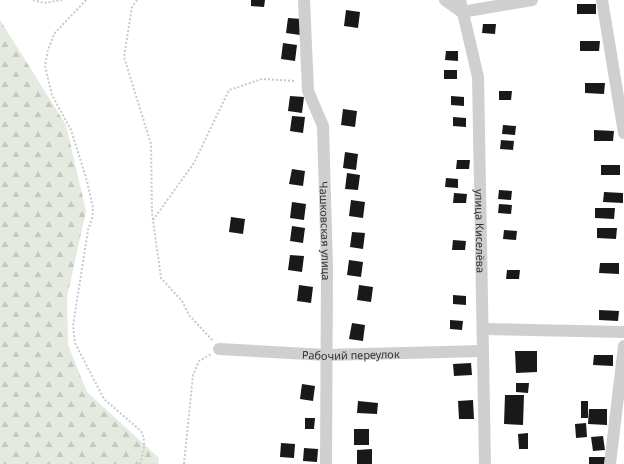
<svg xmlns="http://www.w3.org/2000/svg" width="624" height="464" viewBox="0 0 624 464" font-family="'Noto Sans',sans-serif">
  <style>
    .forest { fill: url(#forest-firs) }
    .building { fill: #191919 }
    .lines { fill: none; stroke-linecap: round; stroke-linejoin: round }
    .path { stroke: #c9c9c9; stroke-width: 2; stroke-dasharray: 2 2; stroke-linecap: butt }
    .street { stroke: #cfcfcf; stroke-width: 12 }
    .labels { text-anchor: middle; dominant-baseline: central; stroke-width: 4; stroke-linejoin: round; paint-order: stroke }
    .street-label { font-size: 11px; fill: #323232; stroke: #fff }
  </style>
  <defs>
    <pattern id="forest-firs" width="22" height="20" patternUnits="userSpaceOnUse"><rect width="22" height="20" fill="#e4eadf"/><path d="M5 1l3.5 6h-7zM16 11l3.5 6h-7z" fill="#c4c9c0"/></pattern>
  </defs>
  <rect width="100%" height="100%" fill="#fff"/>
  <polygon class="forest" points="0,20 66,125 86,211 67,297 68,345 87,392 159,458 158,464 0,464"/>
  <g class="building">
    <polygon points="251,0 265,0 264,7 251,6"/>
    <rect x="577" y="4" width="19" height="10"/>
    <polygon points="346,10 360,12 358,28 344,26"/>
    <polygon points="288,18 302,19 300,35 286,33"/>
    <polygon points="483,24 496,24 495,34 482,33"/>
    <polygon points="580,41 600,41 599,51 580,51"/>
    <polygon points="283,43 297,45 295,61 281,59"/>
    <polygon points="446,51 458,51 458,61 445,60"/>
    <rect x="444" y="70" width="13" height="9"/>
    <polygon points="585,83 605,83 604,94 585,93"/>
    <polygon points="499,91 512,91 511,100 499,100"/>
    <polygon points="290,96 304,97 302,113 288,111"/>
    <polygon points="451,96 464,97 464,106 451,105"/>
    <polygon points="343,109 357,111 355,127 341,125"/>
    <polygon points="292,116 305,117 303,133 290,131"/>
    <polygon points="453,117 466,118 466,127 453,126"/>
    <polygon points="503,125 516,126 515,135 502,134"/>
    <polygon points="594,130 614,131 613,141 594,141"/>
    <polygon points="501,140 514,141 513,150 500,149"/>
    <polygon points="345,152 358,154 356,170 343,168"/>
    <polygon points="457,160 470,160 469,169 456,169"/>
    <rect x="601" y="165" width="19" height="10"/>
    <polygon points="292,169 305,171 303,186 289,184"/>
    <polygon points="347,173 360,175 358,190 345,189"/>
    <polygon points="446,178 458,179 458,188 445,187"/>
    <polygon points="499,190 512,191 511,200 498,199"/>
    <polygon points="604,192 623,193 623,203 603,202"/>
    <polygon points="454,193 467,194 466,203 453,203"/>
    <polygon points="351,200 365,202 363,218 349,216"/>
    <polygon points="292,202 306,204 304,220 290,218"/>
    <polygon points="499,204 512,205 511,214 498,213"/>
    <polygon points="595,208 615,208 614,219 595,218"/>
    <polygon points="231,217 245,219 243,234 229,232"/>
    <polygon points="292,226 305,228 303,243 290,241"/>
    <polygon points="597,228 617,228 616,239 597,238"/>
    <polygon points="504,230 517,231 516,240 503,239"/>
    <polygon points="352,232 365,233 363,249 350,247"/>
    <polygon points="453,240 466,241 465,250 452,250"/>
    <polygon points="290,255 304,256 302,272 288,270"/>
    <polygon points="349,260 363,262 361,277 347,275"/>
    <polygon points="600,263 619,263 619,274 599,273"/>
    <polygon points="507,270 520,270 519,279 506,279"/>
    <polygon points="299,285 313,287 311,303 297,301"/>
    <polygon points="359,285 373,287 371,302 357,300"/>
    <polygon points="453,295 466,296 466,305 453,304"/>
    <polygon points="599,310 619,311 618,321 599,320"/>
    <polygon points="450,320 463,321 462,330 450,329"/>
    <polygon points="352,323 365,325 363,341 349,339"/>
    <polygon points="515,351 537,351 537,372 516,373"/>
    <polygon points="594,355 613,355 613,366 593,365"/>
    <polygon points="471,363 472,375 454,376 453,364"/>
    <polygon points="516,383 529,383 528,393 516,392"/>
    <polygon points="302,384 315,386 313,401 300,399"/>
    <polygon points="505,395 524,395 523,425 504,424"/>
    <polygon points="473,400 474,419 459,419 458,401"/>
    <polygon points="358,401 378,403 377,414 357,413"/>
    <rect x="581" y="401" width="7" height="17"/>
    <polygon points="589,409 607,409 607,425 588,424"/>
    <polygon points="305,418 315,418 314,429 305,429"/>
    <polygon points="586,423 587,437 576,438 575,424"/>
    <rect x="354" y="429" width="15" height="16"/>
    <polygon points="528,433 528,449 519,449 518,434"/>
    <polygon points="603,436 605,450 593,451 591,437"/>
    <polygon points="281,443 295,444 294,458 280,457"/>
    <polygon points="304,448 318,449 317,462 303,461"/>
    <polygon points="372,449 372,464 357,464 357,450"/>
    <rect x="589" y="457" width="17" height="7"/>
  </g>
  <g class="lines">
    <g class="path">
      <polyline points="33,0 44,3 62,0"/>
      <path d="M86,0L54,34L48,50L45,66L52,95L71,130L87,181L93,208L92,219L88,230L73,326L75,343L104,399L141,431C147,442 143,453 140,464"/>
      <polyline points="137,0 132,7 124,57 151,144 152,213 161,278 182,301 189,315 213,341"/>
      <polyline points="153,220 194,163 229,90 262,79 296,81"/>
      <polyline points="184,464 193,375 199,361 211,354"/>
    </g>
    <g class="street">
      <path id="s1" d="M304,0L308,91L323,126L327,268L326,464"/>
      <polyline points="445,0 462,12 532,0"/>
      <path id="s2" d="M460,0L478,77L485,464"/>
      <polyline points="602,0 624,133"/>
      <polyline points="484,329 624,332"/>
      <path id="s3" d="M219,349L326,355L482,351"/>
      <polyline points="610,464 624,346"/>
    </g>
  </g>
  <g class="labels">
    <g class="street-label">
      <text stroke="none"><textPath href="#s1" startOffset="234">Чашковская улица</textPath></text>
      <text stroke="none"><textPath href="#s2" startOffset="233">улица Киселёва</textPath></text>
      <text stroke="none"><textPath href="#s3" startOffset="132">Рабочий переулок</textPath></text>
    </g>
  </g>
</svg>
